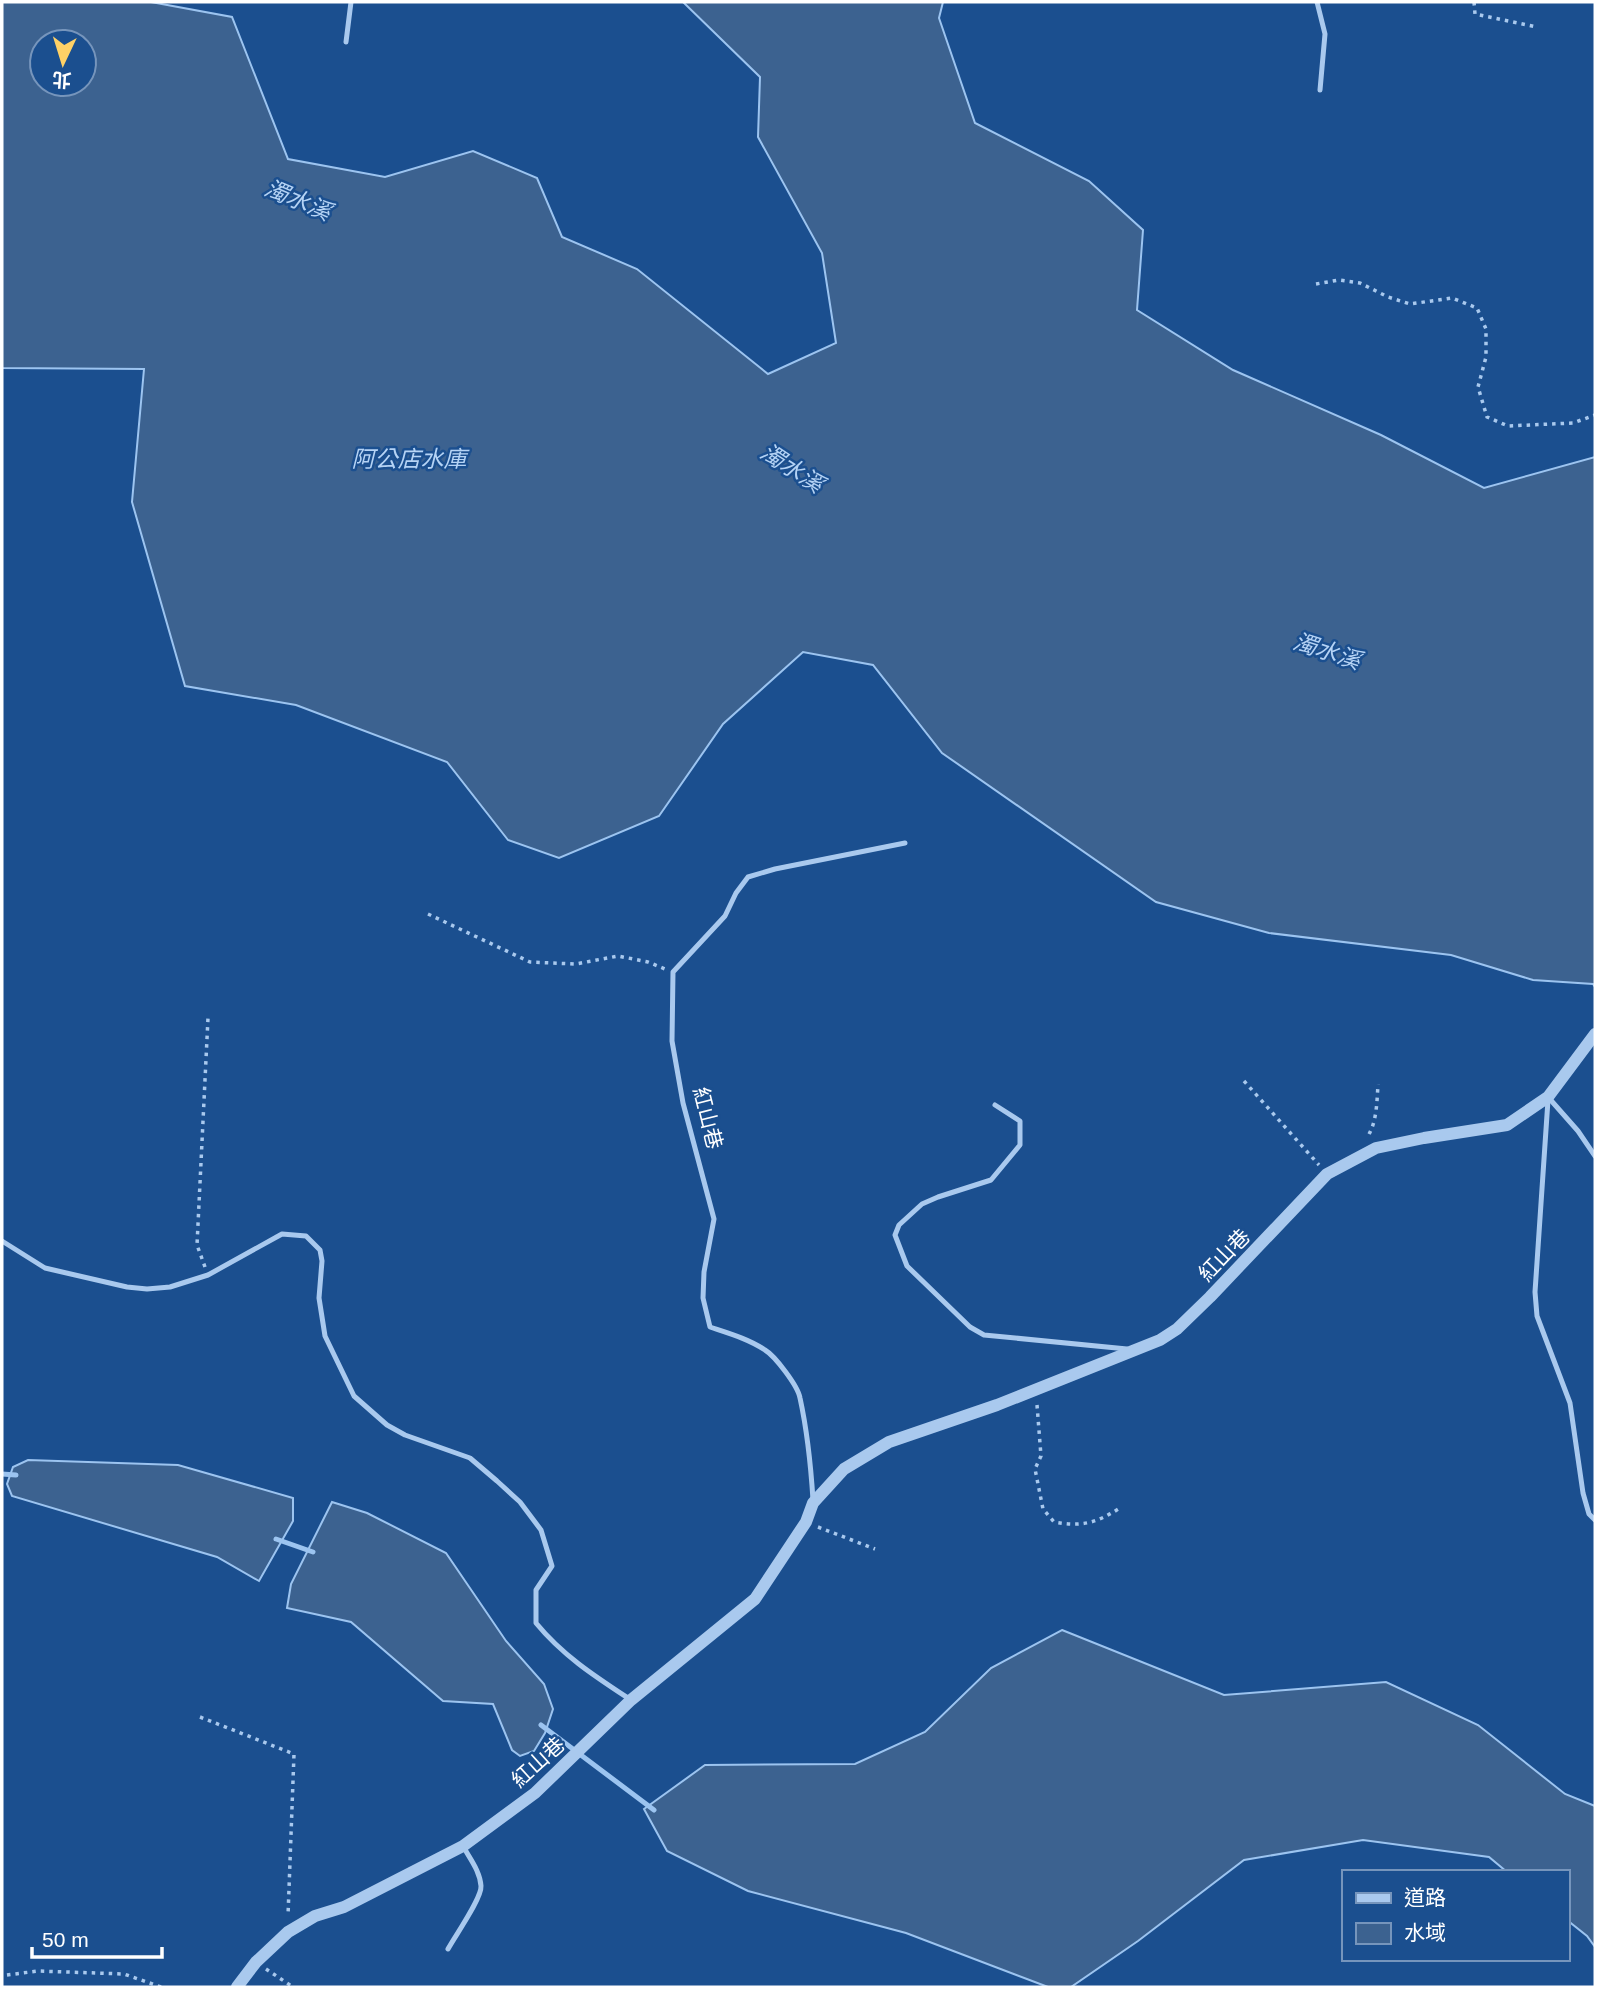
<svg xmlns="http://www.w3.org/2000/svg" width="1597" height="1989" viewBox="0 0 1597 1989" font-family="Arial,'Noto Sans TC',sans-serif">
  <style>
    .water { fill: #3c6290; stroke: #9cc4f0; stroke-width: 2; fill-rule: evenodd }
    .lines { fill: none; stroke-linecap: round; stroke-linejoin: round }
    .stream { stroke: #9cc4f0; stroke-width: 5 }
    .path { stroke: #a9c9ee; stroke-width: 3.5; stroke-dasharray: 3.5 5; stroke-linecap: butt }
    .service { stroke: #a9c9ee; stroke-width: 5 }
    .tertiary { stroke: #a9c9ee; stroke-width: 12 }
    .labels { text-anchor: middle; dominant-baseline: central; stroke-width: 5; stroke-linejoin: round; paint-order: stroke }
    .street-label { font-size: 21px; fill: #fff; stroke: #1b4f8f }
    .water-label { font-size: 23px; font-style: italic; fill: #b5d3f5; stroke: #1b4f8f }
  </style>
  <rect width="100%" height="100%" fill="#1b4f8f"/>
  <g class="water">
    <path d="M2,2H151L232,17L288,159L385,177L473,151L537,178L562,237L637,269L768,374L836,343L822,253L758,137L760,77L683,2H943L939,18L975,123L1089,181L1143,230L1137,310L1233,370L1381,435L1484,488L1595,457V987L1593,984L1533,980L1451,955L1269,933L1156,902L942,753L873,665L803,652L723,724L659,816L559,858L508,840L447,762L296,705L185,686L132,502L144,369L2,368ZM42,42H84V84H42Z"/>
    <polygon points="28,1460 178,1465 293,1498 293,1521 259,1581 217,1557 12,1496 7,1484 13,1467"/>
    <polygon points="332,1502 367,1513 446,1553 506,1641 544,1684 553,1709 545,1733 534,1751 520,1756 512,1750 493,1704 443,1701 351,1622 287,1608 291,1584"/>
    <polygon points="1062,1630 1224,1695 1386,1682 1478,1725 1565,1794 1595,1806 1595,1947 1587,1936 1567,1920 1567,1872 1507,1872 1489,1857 1363,1840 1244,1860 1138,1941 1071,1987 1048,1987 906,1933 748,1891 667,1851 644,1809 705,1765 855,1764 925,1732 991,1668"/>
  </g>
  <g class="lines">
    <g class="stream">
      <polyline points="2,1474 16,1475"/>
      <polyline points="276,1539 313,1552"/>
      <polyline points="541,1725 654,1810"/>
    </g>
    <g class="path">
      <polyline points="1474,2 1475,14 1537,27"/>
      <polyline points="1316,284 1339,280 1360,283 1388,297 1410,304 1452,298 1477,308 1486,329 1486,357 1478,387 1487,417 1508,426 1573,423 1595,415"/>
      <polyline points="428,914 530,962 576,964 618,956 648,962 665,969"/>
      <polyline points="1244,1081 1319,1165"/>
      <path d="M1369,1134C1377,1120 1377,1100 1378,1084"/>
      <polyline points="205,1267 197,1245 208,1018"/>
      <path d="M1037,1405L1041,1456L1035,1469L1043,1509L1054,1522C1083,1527 1096,1523 1120,1508"/>
      <polyline points="818,1527 875,1549"/>
      <polyline points="200,1717 294,1754 288,1916"/>
      <polyline points="266,1969 293,1987"/>
      <polyline points="7,1975 38,1971 124,1974 161,1987"/>
    </g>
    <g class="service">
      <polyline points="1317,2 1325,34 1320,90"/>
      <polyline points="346,42 351,2"/>
      <polyline points="1548,1097 1578,1131 1595,1156"/>
      <polyline points="1548,1100 1535,1292 1537,1316 1570,1403 1583,1493 1589,1514 1595,1520"/>
      <polyline points="995,1105 1020,1121 1020,1145 991,1180 938,1197 922,1204 899,1225 895,1235 907,1266 970,1327 984,1335 1127,1349"/>
      <path d="M2,1241L45,1268L127,1287L147,1289L170,1287L208,1275L282,1234L306,1236L320,1250L322,1261L319,1298L325,1336L354,1396L387,1425L405,1435L470,1458L497,1481L520,1502L541,1530L552,1566L536,1590V1623C563,1656 596,1677 631,1700"/>
      <path d="M813,1500C811,1468 807,1430 800,1398C798,1386 775,1356 765,1350C749,1339 728,1333 710,1327L703,1298L704,1272L714,1219L683,1103L672,1041L673,972L725,916L736,893L748,877L775,869L905,843"/>
      <path d="M448,1949C455,1936 482,1898 481,1886C480,1871 470,1859 463,1846"/>
    </g>
    <polyline class="tertiary" points="237,1987 256,1962 288,1932 315,1916 344,1907 463,1846 535,1793 631,1700 755,1599 806,1522 813,1503 844,1469 889,1442 997,1405 1160,1340 1177,1329 1210,1297 1327,1174 1376,1148 1424,1138 1507,1125 1548,1097 1595,1034"/>
  </g>
  <g class="labels">
    <g class="street-label">
      <text transform="translate(708 1118) rotate(76)">紅山巷</text>
      <text transform="translate(1224 1255) rotate(-46)">紅山巷</text>
      <text transform="translate(538 1762) rotate(-42)">紅山巷</text>
    </g>
    <g class="water-label">
      <text transform="translate(298 200) rotate(23)">濁水溪</text>
      <text x="409" y="459">阿公店水庫</text>
      <text transform="translate(792 468) rotate(33)">濁水溪</text>
      <text transform="translate(1327 651) rotate(18)">濁水溪</text>
    </g>
  </g>
  <rect width="1597" height="1989" fill="none" stroke="#ffffff" stroke-width="7"/>
  <rect x="1342" y="1870" width="228" height="91" fill="#1b4f8f" stroke="#7695bc" stroke-width="2"/>
  <rect x="1356" y="1893" width="35" height="10" fill="#a9c9ee" stroke="#7695bc" stroke-width="2"/>
  <text x="1404" y="1905" font-size="21" fill="#ffffff">道路</text>
  <rect x="1356" y="1923" width="35" height="21" fill="#3c6290" stroke="#7695bc" stroke-width="2"/>
  <text x="1404" y="1940" font-size="21" fill="#ffffff">水域</text>
  <g transform="translate(63 63) rotate(184)"><circle r="33" fill="#1b4f8f" stroke="#7695bc" stroke-width="2"/>
  <path d="M0-5L12 26L0 18L-12 26Z" fill="#ffd166"/>
  <text y="-10" font-size="19" font-weight="bold" text-anchor="middle" fill="#ffffff">北</text>
  </g>
  <path d="M32 1947v10h130v-10" fill="none" stroke="#ffffff" stroke-width="3.5"/>
  <text x="42" y="1947" font-size="21" fill="#ffffff" stroke="#1b4f8f" stroke-width="5" paint-order="stroke">50 m</text>
</svg>
